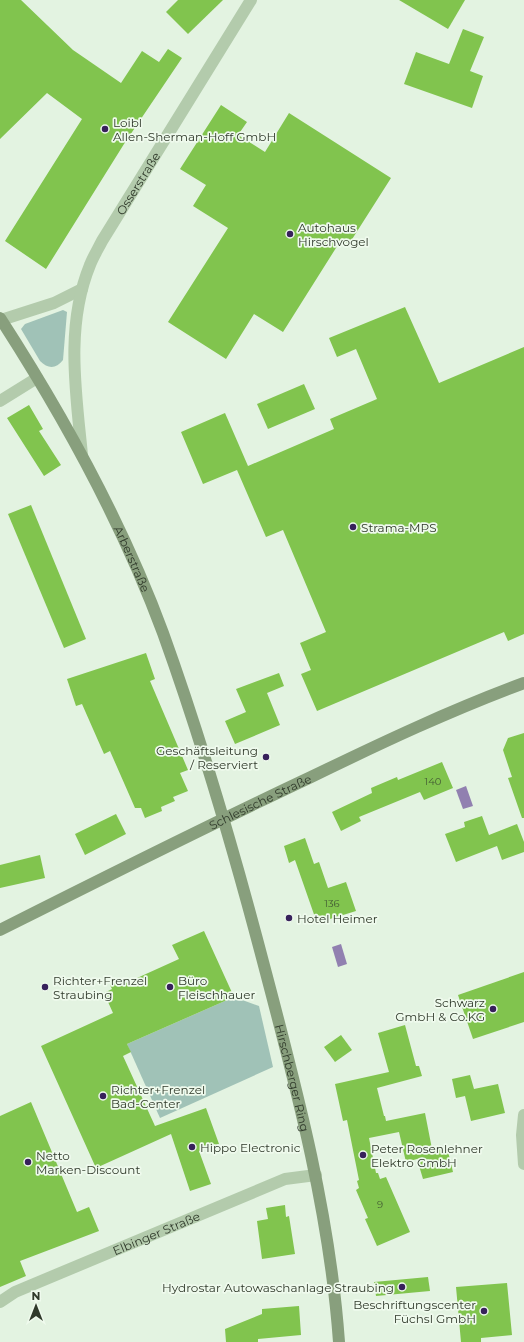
<svg xmlns="http://www.w3.org/2000/svg" width="524" height="1342" viewBox="0 0 524 1342" font-family="Montserrat,sans-serif">
  <style>
    .green { fill: #a0c2b7 }
    .water { fill: #9180b0 }
    .building { fill: #81c44e }
    .lines { fill: none; stroke-linecap: round; stroke-linejoin: round }
    .street { stroke: #b3cbac; stroke-width: 12 }
    .secondary { stroke: #889f7d; stroke-width: 12 }
    .poi-dot { fill: #37215b; stroke: #effaed; stroke-width: 1.5 }
    .labels { text-anchor: middle; dominant-baseline: central; stroke-width: 3.5; stroke-linejoin: round; paint-order: stroke }
    .number-label { font-size: 10px; fill: #445c34 }
    .poi-label { font-size: 12px; fill: #303a2b; stroke: #effaed; text-anchor: start }
    .street-label { font-size: 12px; fill: #303a2b; stroke: #effaed }
  </style>
  <rect width="100%" height="100%" fill="#e3f3e1"/>
  <g class="green">
    <path d="M63,310L67,312L63,360C56,369 48,369 40,361L21,329L25,324Z"/>
    <polygon points="234,997 259,1006 273,1067 160,1118 127,1044"/>
  </g>
  <g class="water">
    <polygon points="466,786 473,806 463,809 456,790"/>
    <polygon points="341,944 347,964 338,967 332,947"/>
  </g>
  <g class="building">
    <polygon points="0,0 21,0 73,50 121,83 142,51 159,62 168,49 182,58 124,144 46,269 5,241 82,119 47,93 0,139"/>
    <polygon points="178,0 223,0 188,34 166,12"/>
    <polygon points="399,0 465,0 448,29"/>
    <polygon points="463,29 484,37 470,71 483,76 472,108 404,84 416,52 449,64"/>
    <polygon points="221,105 247,122 238,135 265,152 289,113 391,178 349,244 341,240 283,332 254,314 226,359 168,322 228,228 193,206 206,185 180,169"/>
    <polygon points="405,307 439,383 524,347 524,634 508,641 504,632 317,711 301,674 311,670 300,643 326,632 283,530 266,537 237,470 203,484 181,432 225,413 248,466 334,429 330,419 377,399 356,349 337,357 329,338"/>
    <polygon points="304,384 315,409 268,429 257,404"/>
    <polygon points="29,405 43,429 39,431 61,465 44,476 7,418"/>
    <polygon points="31,505 86,639 64,648 8,514"/>
    <polygon points="146,653 155,679 150,681 188,770 180,773 188,791 173,797 175,801 161,807 162,811 145,818 141,808 135,808 110,751 104,754 82,704 76,706 67,679"/>
    <polygon points="279,673 284,686 267,693 280,725 235,744 225,721 246,712 236,689"/>
    <polygon points="524,733 524,818 522,818 508,778 512,777 503,750 508,738"/>
    <polygon points="442,762 453,788 424,800 420,792 359,817 361,821 341,831 332,812 372,793 371,788 397,777 398,780"/>
    <polygon points="116,814 126,834 85,855 75,834"/>
    <polygon points="482,816 489,835 517,824 524,842 524,852 502,860 497,846 456,862 445,834 465,827 464,822"/>
    <polygon points="305,838 314,864 319,862 328,888 346,882 356,911 317,923 295,860 289,863 284,846"/>
    <polygon points="40,855 45,878 0,888 0,865"/>
    <polygon points="204,931 234,997 127,1044 131,1052 123,1056 155,1126 206,1108 219,1144 199,1151 211,1184 190,1191 171,1134 96,1168 41,1046 113,1013 104,993 112,989 110,985 125,978 126,983 179,959 172,945"/>
    <polygon points="524,972 524,1022 473,1039 458,995"/>
    <polygon points="405,1025 416,1066 419,1066 422,1076 377,1088 384,1116 385,1116 386,1121 425,1113 432,1149 447,1147 453,1172 423,1179 417,1159 406,1162 399,1132 369,1138 376,1173 378,1173 380,1179 386,1177 410,1232 377,1246 365,1219 368,1218 356,1190 359,1188 357,1181 359,1180 347,1120 343,1121 335,1084 389,1072 378,1033"/>
    <polygon points="341,1035 352,1050 335,1062 324,1047"/>
    <polygon points="470,1075 474,1089 498,1084 505,1113 471,1121 465,1096 456,1098 452,1079"/>
    <polygon points="31,1102 77,1212 89,1207 99,1231 20,1261 26,1276 0,1287 0,1116"/>
    <polygon points="285,1205 286,1217 289,1216 295,1254 262,1259 257,1221 268,1219 266,1208"/>
    <polygon points="428,1277 430,1291 376,1296 374,1282"/>
    <polygon points="507,1283 512,1335 481,1338 481,1342 461,1342 456,1287"/>
    <polygon points="299,1306 301,1335 258,1339 258,1342 226,1342 225,1329 262,1314 262,1309"/>
  </g>
  <g class="lines">
    <g class="street">
      <polyline points="1,320 54,303 82,289"/>
      <polyline points="0,401 37,378"/>
      <path id="s1" d="M82,455C76,393 65,326 90,265C93,257 98,249 102,241L251,0"/>
      <polyline points="524,1115 522,1135 524,1164"/>
      <path id="s2" d="M0,1302L15,1292L285,1179L316,1175"/>
    </g>
    <g class="secondary">
      <path id="s3" d="M0,318C64,417 122,522 163,633C203,744 236,858 266,973C298,1094 330,1216 339,1342"/>
      <path id="s4" d="M0,930C103,878 207,826 311,777C381,743 451,710 524,683"/>
    </g>
  </g>
  <g class="poi-dot">
    <circle cx="105" cy="129" r="4"/>
    <circle cx="290" cy="234" r="4"/>
    <circle cx="353" cy="527" r="4"/>
    <circle cx="266" cy="757" r="4"/>
    <circle cx="289" cy="918" r="4"/>
    <circle cx="45" cy="987" r="4"/>
    <circle cx="170" cy="987" r="4"/>
    <circle cx="493" cy="1009" r="4"/>
    <circle cx="103" cy="1096" r="4"/>
    <circle cx="192" cy="1147" r="4"/>
    <circle cx="363" cy="1155" r="4"/>
    <circle cx="28" cy="1162" r="4"/>
    <circle cx="402" cy="1287" r="4"/>
    <circle cx="484" cy="1311" r="4"/>
  </g>
  <g class="labels">
    <g class="number-label">
      <text x="433" y="781">140</text>
      <text x="332" y="903">136</text>
      <text x="380" y="1204">9</text>
    </g>
    <g class="poi-label">
      <text x="113" y="122">Loibl<tspan x="113" dy="14">Allen-Sherman-Hoff GmbH</tspan></text>
      <text x="298" y="227">Autohaus<tspan x="298" dy="14">Hirschvogel</tspan></text>
      <text x="361" y="527">Strama-MPS</text>
      <text x="258" y="750" text-anchor="end">Geschäftsleitung<tspan x="258" dy="14">/ Reserviert</tspan></text>
      <text x="297" y="918">Hotel Heimer</text>
      <text x="53" y="980">Richter+Frenzel<tspan x="53" dy="14">Straubing</tspan></text>
      <text x="178" y="980">Büro<tspan x="178" dy="14">Fleischhauer</tspan></text>
      <text x="485" y="1002" text-anchor="end">Schwarz<tspan x="485" dy="14">GmbH &amp; Co.KG</tspan></text>
      <text x="111" y="1089">Richter+Frenzel<tspan x="111" dy="14">Bad-Center</tspan></text>
      <text x="200" y="1147">Hippo Electronic</text>
      <text x="371" y="1148">Peter Rosenlehner<tspan x="371" dy="14">Elektro GmbH</tspan></text>
      <text x="36" y="1155">Netto<tspan x="36" dy="14">Marken-Discount</tspan></text>
      <text x="394" y="1287" text-anchor="end">Hydrostar Autowaschanlage Straubing</text>
      <text x="476" y="1304" text-anchor="end">Beschriftungscenter<tspan x="476" dy="14">Füchsl GmbH</tspan></text>
    </g>
    <g class="street-label">
      <text stroke="none"><textPath href="#s1" startOffset="287">Osserstraße</textPath></text>
      <text stroke="none"><textPath href="#s3" startOffset="275">Arberstraße</textPath></text>
      <text stroke="none"><textPath href="#s4" startOffset="290">Schlesische Straße</textPath></text>
      <text stroke="none"><textPath href="#s3" startOffset="819">Hirschberger Ring</textPath></text>
      <text stroke="none"><textPath href="#s2" startOffset="171">Elbinger Straße</textPath></text>
    </g>
  </g>
  <g transform="translate(36 1306)" stroke="#effaed" stroke-width="3" paint-order="stroke">
  <path d="M0-3L7 15L0 10L-7 15Z" fill="#303a2b"/>
  <text y="-6" font-size="11" font-weight="bold" text-anchor="middle" fill="#303a2b">N</text>
  </g>
</svg>
